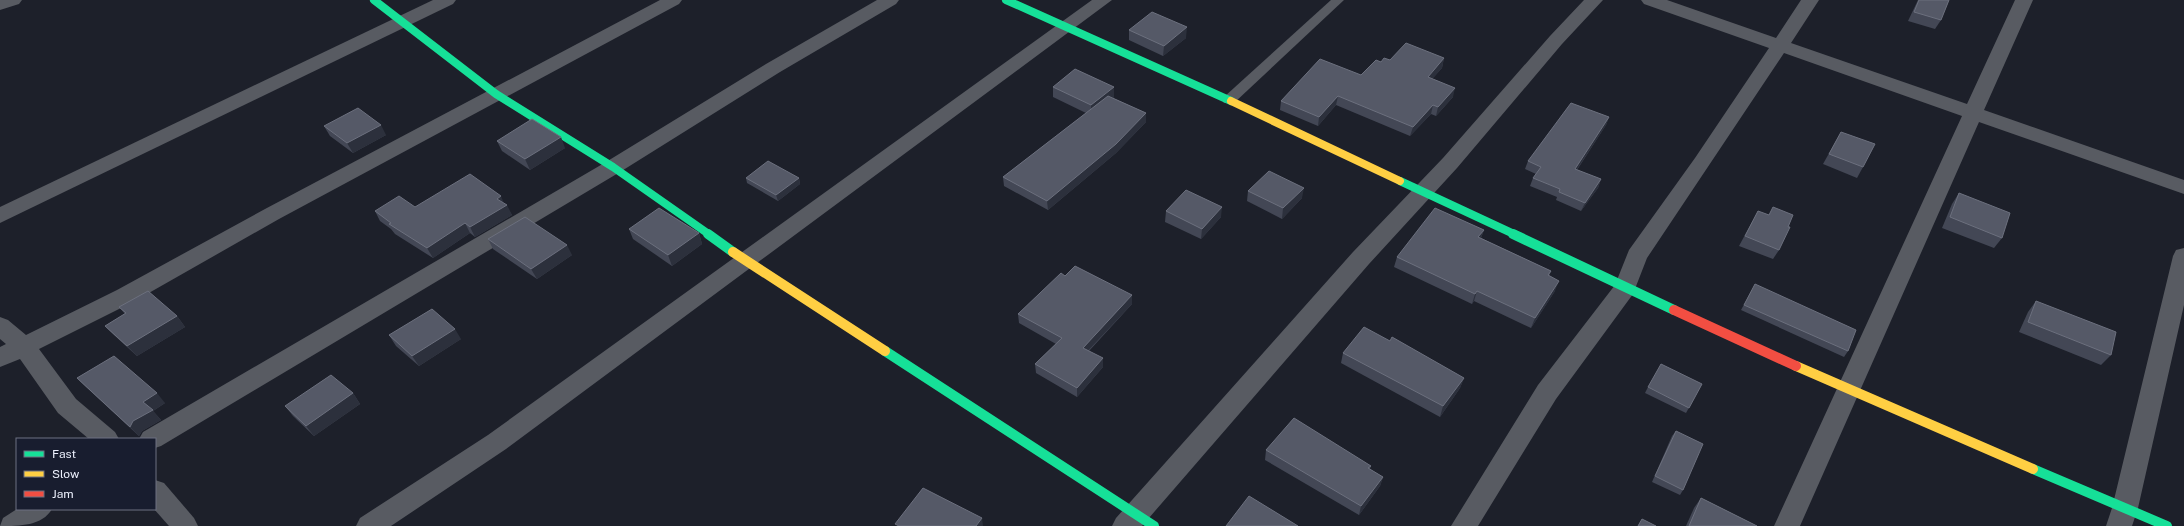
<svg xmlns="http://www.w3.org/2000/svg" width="2184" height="526" viewBox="0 0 2184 526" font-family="'Public Sans',sans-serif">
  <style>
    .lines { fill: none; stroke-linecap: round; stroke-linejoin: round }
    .lane { fill: #585b62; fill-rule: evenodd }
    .street { fill: #585b62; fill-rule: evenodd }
    .fast-far1 { stroke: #16e098; stroke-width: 8 }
    .fast { stroke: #16e098; stroke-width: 10 }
    .slow-far1 { stroke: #ffcf43; stroke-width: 8 }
    .slow { stroke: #ffcf43; stroke-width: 10 }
    .jam { stroke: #f24e42; stroke-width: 10 }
    .wall { fill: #434755 }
    .shaded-wall { fill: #2c303c }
    .building { fill: #555967; stroke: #6c707e }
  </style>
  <rect width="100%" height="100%" fill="#1d202a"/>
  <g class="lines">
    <polygon class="lane" points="1331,0 1344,0 1234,103 1224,103 1222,100 1224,97"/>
    <g class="street">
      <polygon points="0,0 22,0 19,4 0,10"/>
      <polygon points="433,0 456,0 453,4 0,223 0,207"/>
      <polygon points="660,0 682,0 679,4 279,219 133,302 39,349 76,399 115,432 119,439 89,439 58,413 20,359 0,367 0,347 6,344 0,339 0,317 8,320 26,335 117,290 265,209"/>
      <polygon points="877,0 899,0 896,4 780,72 620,172 161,446 155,448 155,439 139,439 143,432 606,162 766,64"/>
      <polygon points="1092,0 1112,0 506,449 391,526 356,526 360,518 488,435"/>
      <polygon points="1584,0 1603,0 1562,44 1457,168 1369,264 1142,526 1112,526 1116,518 1353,252 1443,158 1550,36"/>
      <polygon points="1641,0 1667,0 1776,38 1801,0 1819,0 1791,43 1967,104 2015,0 2033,0 1984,110 2184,180 2184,194 1979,122 1800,526 1774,526 1962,116 1784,53 1647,258 1633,294 1556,399 1478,526 1451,526 1538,385 1615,285 1629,250 1695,158 1769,48 1644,4"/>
      <polygon points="2184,248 2184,305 2138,508 2132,526 2106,526 2112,508 2173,256 2176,250"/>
      <polygon points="155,480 164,483 194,518 198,526 169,526 154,509"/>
      <path d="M17,509H52C42,526 20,526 0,526L3,518Z"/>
    </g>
    <g class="fast-far1">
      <polyline points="374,0 496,94 613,167 710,235"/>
      <polyline points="1006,0 1231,101"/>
      <polyline points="1400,181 1516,235"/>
    </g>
    <g class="fast">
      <polyline points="708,234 733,252"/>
      <polyline points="1513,234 1674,310"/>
      <polyline points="885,351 1154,526"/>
      <polyline points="2033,469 2167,526"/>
    </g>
    <polyline class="slow-far1" points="1231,101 1400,181"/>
    <g class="slow">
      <polyline points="733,252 885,351"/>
      <polyline points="1796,366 2033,469"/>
    </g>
    <polyline class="jam" points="1674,310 1796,366"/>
  </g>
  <g class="wall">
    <polygon points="1918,0 1949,0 1941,20 1935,29 1908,21"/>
    <polygon points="1129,30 1186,38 1163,56 1129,40"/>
    <polygon points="1444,58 1442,68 1432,79 1453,97 1436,116 1431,114 1410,136 1336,105 1318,126 1280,110 1281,101 1361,75 1390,60"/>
    <polygon points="1053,87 1114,97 1113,98 1146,113 1146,122 1116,153 1048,210 1004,186 1003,177 1086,113 1053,97"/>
    <polygon points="1609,117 1606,125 1577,170 1601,179 1598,188 1581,211 1556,200 1557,197 1530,186 1533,178 1536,174 1525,169 1528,161"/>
    <polygon points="324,126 386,135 353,153 330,136"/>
    <polygon points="1841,132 1863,167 1857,178 1823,164"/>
    <polygon points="497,141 565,148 530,170 502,151"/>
    <polygon points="746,178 799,178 800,184 778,201 747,183"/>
    <polygon points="1248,191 1302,198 1282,219 1247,201"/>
    <polygon points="1959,193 2002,238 1994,248 1942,228 1952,204"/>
    <polygon points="504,203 512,215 475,237 470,233 433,258 395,234 391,229 380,221 375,211 415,207"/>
    <polygon points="1166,211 1221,217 1201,239 1165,222"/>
    <polygon points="1758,211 1779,250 1773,259 1739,246"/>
    <polygon points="629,229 699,233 702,244 672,266 633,239"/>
    <polygon points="1484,230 1481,238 1551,271 1549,276 1555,291 1531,328 1474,301 1472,304 1394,267 1397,257"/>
    <polygon points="488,239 572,255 537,279 493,249"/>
    <polygon points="1065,276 1132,304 1089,351 1103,367 1077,397 1036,373 1035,364 1056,344 1019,323 1018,314"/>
    <polygon points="1755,284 1848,351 1844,357 1741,310"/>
    <polygon points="2036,301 2111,355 2101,365 2019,332 2028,312"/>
    <polygon points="119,307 177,316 185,327 137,356 115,336 105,326 125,314"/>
    <polygon points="389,335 461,339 419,366 396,346"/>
    <polygon points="1390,341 1464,378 1460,388 1440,417 1341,363 1343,353"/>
    <polygon points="77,378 165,403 153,411 161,420 142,431 139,436 86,387"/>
    <polygon points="1702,384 1686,413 1645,393 1648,387"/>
    <polygon points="353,393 360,404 314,436 293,416 285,406"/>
    <polygon points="1676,431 1683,490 1680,495 1652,482 1672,436"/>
    <polygon points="1266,450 1371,466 1370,469 1383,477 1380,486 1359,515 1265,460"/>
    <polygon points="1701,498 1757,526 1686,526 1694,508"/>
  </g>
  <g class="shaded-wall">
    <polygon points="1187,27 1186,38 1163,56 1164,46"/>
    <polygon points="1444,58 1442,68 1426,86 1428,77"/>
    <polygon points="1114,87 1114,97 1091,116 1091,105"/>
    <polygon points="1455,88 1453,97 1436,116 1438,107"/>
    <polygon points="1338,96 1336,105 1318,126 1319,117"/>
    <polygon points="1433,105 1431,114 1410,136 1413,127"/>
    <polygon points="1146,113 1146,122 1116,153 1048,210 1047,201"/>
    <polygon points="1609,117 1606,125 1572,177 1575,169"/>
    <polygon points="381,125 386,135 353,153 347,143"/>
    <polygon points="561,137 565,148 530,170 525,159"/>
    <polygon points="799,178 800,184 778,201 776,195"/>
    <polygon points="1601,179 1598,188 1581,211 1585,203"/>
    <polygon points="1304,188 1302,198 1282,219 1283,208"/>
    <polygon points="501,196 505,206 507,205 512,215 475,237 470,227 497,199"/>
    <polygon points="1222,207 1221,217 1201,239 1202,229"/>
    <polygon points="465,223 470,233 433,258 427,248"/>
    <polygon points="1484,230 1480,240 1478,237"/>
    <polygon points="699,233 702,244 672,266 668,255"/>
    <polygon points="567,245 572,255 537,279 531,269"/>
    <polygon points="1559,281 1555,291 1531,328 1535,318"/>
    <polygon points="1477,291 1474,301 1472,304 1475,294"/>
    <polygon points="1132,295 1132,304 1083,356 1083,348"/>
    <polygon points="177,316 185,327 137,356 127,346"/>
    <polygon points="455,329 461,339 419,366 412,356"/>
    <polygon points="1103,358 1103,367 1077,397 1077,388"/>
    <polygon points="1464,378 1460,388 1440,417 1443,406"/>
    <polygon points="157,393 165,403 153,411 161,420 142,431 139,436 130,427 143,402"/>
    <polygon points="353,393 360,404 314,436 306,426"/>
    <polygon points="1383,477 1380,486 1359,515 1361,506"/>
    <polygon points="982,518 983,526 976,526"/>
  </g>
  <g class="building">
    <polygon points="1919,0 1949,0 1941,20 1914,12"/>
    <polygon points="1152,12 1187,27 1164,46 1129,30"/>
    <polygon points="1406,43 1444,58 1428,77 1455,88 1438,107 1433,105 1413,127 1338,96 1319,117 1281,101 1320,59 1361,75 1376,60 1381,62 1384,58 1390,60"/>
    <polygon points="1075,69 1114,87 1091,105 1053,87"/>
    <polygon points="1108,96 1146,113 1116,144 1047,201 1003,177"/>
    <polygon points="1571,103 1609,117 1575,169 1601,179 1585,203 1559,192 1560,189 1533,178 1541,167 1528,161"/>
    <polygon points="358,108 381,125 347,143 324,126"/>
    <polygon points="532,119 561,137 525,159 497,141"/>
    <polygon points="1841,132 1875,144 1863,167 1829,154"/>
    <polygon points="768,161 799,178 776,195 746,178"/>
    <polygon points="1269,171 1304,188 1283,208 1248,191"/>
    <polygon points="470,174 501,196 497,199 507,205 470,227 465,223 427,248 389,224 391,223 375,211 399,196 415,207"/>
    <polygon points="1186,190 1222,207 1202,229 1166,211"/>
    <polygon points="1959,193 2010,213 2002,238 1950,217"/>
    <polygon points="1773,207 1793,215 1788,227 1790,227 1779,250 1745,236 1758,211 1769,215"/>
    <polygon points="659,208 699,233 668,255 629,229"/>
    <polygon points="1435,208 1484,230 1478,237 1551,271 1548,275 1559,281 1535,318 1477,291 1475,294 1397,257"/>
    <polygon points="525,217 567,245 531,269 488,239"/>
    <polygon points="1075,266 1132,295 1083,348 1103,358 1077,388 1035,364 1062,338 1018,314 1061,273 1065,276"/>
    <polygon points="1755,284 1856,330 1848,351 1744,305"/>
    <polygon points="148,291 177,316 127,346 105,326 126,313 119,307"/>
    <polygon points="2036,301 2116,332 2111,355 2028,322"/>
    <polygon points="432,309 455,329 412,356 389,335"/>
    <polygon points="1364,327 1390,341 1392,337 1464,378 1443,406 1343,353"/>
    <polygon points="114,356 157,393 143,402 153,410 133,421 130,427 77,378"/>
    <polygon points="1661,364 1702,384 1689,408 1648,387"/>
    <polygon points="331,375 353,393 306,426 285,406"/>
    <polygon points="1294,418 1371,466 1368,468 1383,477 1361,506 1266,450"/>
    <polygon points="1676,431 1703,444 1683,490 1655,476"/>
    <polygon points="923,488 982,518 976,526 899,526 895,524"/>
    <polygon points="1249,496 1298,526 1226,526"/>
    <polygon points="1701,498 1757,526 1689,526"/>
    <polygon points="1642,519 1656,526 1638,526"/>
  </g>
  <rect x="16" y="438" width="140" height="72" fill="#181d2f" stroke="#6c7181"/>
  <rect x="24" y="451" width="20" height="6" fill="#16e098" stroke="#6c7181"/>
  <text x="52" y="458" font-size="12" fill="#ebeffc">Fast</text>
  <rect x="24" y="471" width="20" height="6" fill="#ffcf43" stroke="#6c7181"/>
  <text x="52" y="478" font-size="12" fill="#ebeffc">Slow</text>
  <rect x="24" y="491" width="20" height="6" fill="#f24e42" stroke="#6c7181"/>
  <text x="52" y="498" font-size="12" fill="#ebeffc">Jam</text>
</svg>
